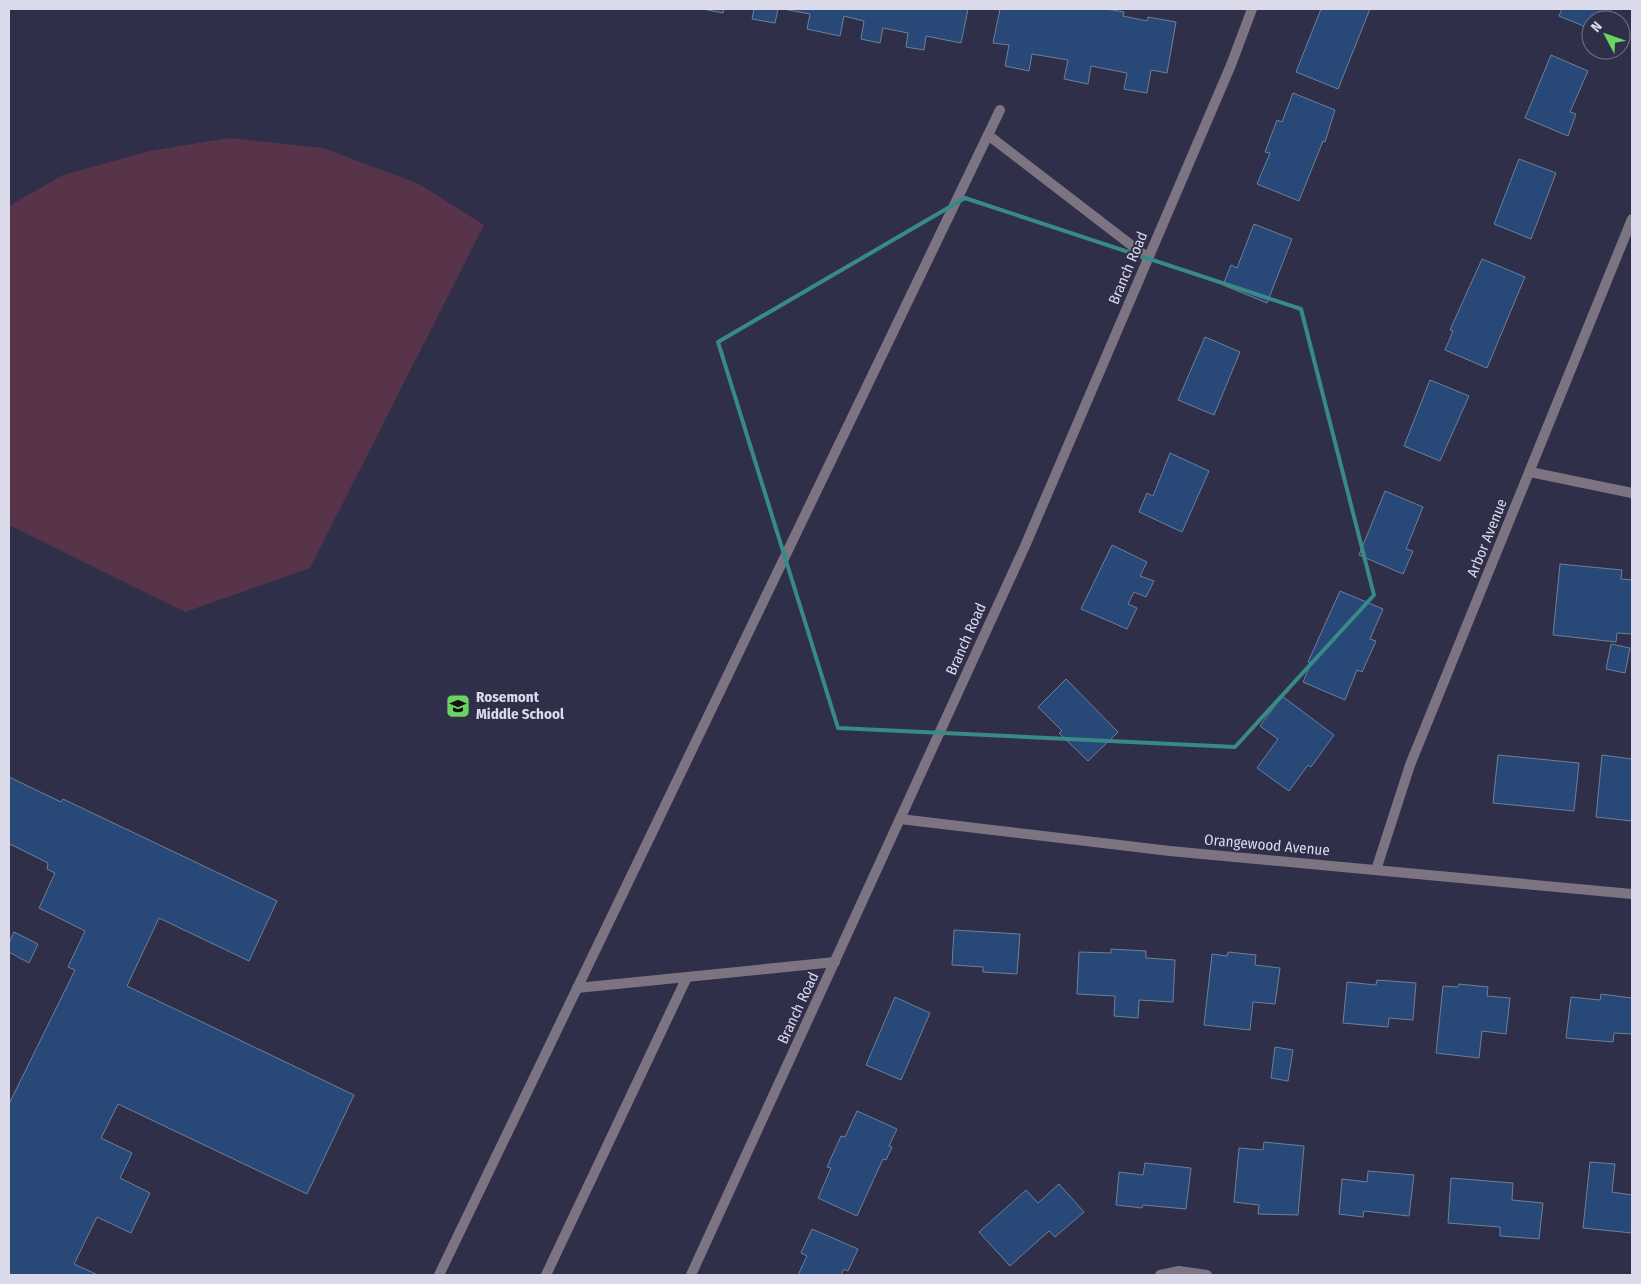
<svg xmlns="http://www.w3.org/2000/svg" width="1641" height="1284" viewBox="0 0 1641 1284" font-family="'Fira Sans Condensed',sans-serif">
  <style>
    .green { fill: #58344a }
    .building { fill: #284977; stroke: #6d7f99 }
    .lines { fill: none; stroke-linecap: round; stroke-linejoin: round }
    .service { stroke: #7c7480; stroke-width: 10 }
    .minor { stroke: #7c7480; stroke-width: 10 }
    .marked { fill: none; stroke: #388a87; stroke-width: 4; stroke-linejoin: round }
    .labels { text-anchor: middle; dominant-baseline: central; stroke-width: 4; stroke-linejoin: round; paint-order: stroke }
    .street-label { font-size: 15px; fill: #dadaeb; stroke: #302f49 }
    .poi-label { font-size: 15px; font-weight: bold; fill: #dadaeb; stroke: #302f49; text-anchor: start }
  </style>
  <rect width="100%" height="100%" fill="#302f49"/>
  <polygon class="green" points="229,138 323,148 419,184 484,225 310,568 185,612 9,525 9,206 63,175 150,151"/>
  <g class="building">
    <polygon points="703,9 724,9 723,13"/>
    <polygon points="754,9 778,9 775,23 752,19"/>
    <polygon points="783,9 968,9 961,43 926,36 924,50 906,47 908,33 883,28 880,43 861,39 864,21 844,16 840,36 807,29 810,14"/>
    <polygon points="1000,9 1106,9 1124,12 1123,16 1147,21 1148,17 1176,22 1167,73 1151,70 1147,93 1124,89 1127,73 1091,66 1088,84 1064,79 1068,60 1032,54 1029,71 1005,66 1009,45 993,43"/>
    <polygon points="1321,9 1370,9 1338,89 1296,72"/>
    <polygon points="1562,9 1611,9 1606,20 1591,20 1591,29 1559,16"/>
    <polygon points="1551,55 1588,71 1570,112 1576,114 1568,136 1525,118"/>
    <polygon points="1293,93 1335,110 1325,142 1323,141 1299,201 1257,184 1270,153 1265,152 1277,120 1282,122"/>
    <polygon points="1519,159 1556,173 1531,239 1494,224"/>
    <polygon points="1254,224 1292,239 1267,303 1223,285 1231,265 1237,268"/>
    <polygon points="1482,259 1525,277 1487,368 1445,350 1453,331 1450,330"/>
    <polygon points="1205,337 1240,352 1214,415 1178,400"/>
    <polygon points="1430,380 1469,396 1440,461 1404,446"/>
    <polygon points="1170,453 1209,471 1182,532 1139,512 1147,493 1153,496"/>
    <polygon points="1385,491 1423,507 1406,549 1413,551 1403,574 1359,555"/>
    <polygon points="1112,545 1147,562 1140,576 1154,581 1146,597 1134,592 1128,604 1137,608 1127,629 1081,609"/>
    <polygon points="1560,564 1622,570 1621,579 1632,580 1632,634 1617,633 1616,642 1553,635"/>
    <polygon points="1340,591 1383,609 1370,639 1376,641 1362,672 1357,670 1345,700 1303,682 1311,663 1308,662"/>
    <polygon points="1611,644 1630,648 1625,673 1606,669"/>
    <polygon points="1066,679 1118,732 1088,761 1059,733 1062,731 1038,707"/>
    <polygon points="1282,696 1334,735 1311,767 1308,765 1289,791 1257,768 1278,739 1260,726"/>
    <polygon points="1498,755 1579,763 1574,811 1493,803"/>
    <polygon points="1602,755 1632,759 1632,821 1596,817"/>
    <polygon points="9,777 61,802 63,799 277,901 249,961 159,918 127,986 354,1095 307,1194 118,1104 101,1138 132,1153 120,1178 150,1193 131,1233 97,1217 74,1264 98,1275 9,1275 9,1104 75,970 68,967 85,931 39,908 55,873 47,869 48,863 10,844 9,846"/>
    <polygon points="954,930 1020,934 1017,974 983,972 983,967 952,965"/>
    <polygon points="14,932 38,944 29,963 9,952 9,943"/>
    <polygon points="1111,949 1146,951 1146,958 1175,960 1173,1002 1139,1000 1138,1018 1114,1016 1115,996 1077,994 1079,952 1111,953"/>
    <polygon points="1228,952 1256,955 1255,965 1280,968 1275,1004 1253,1002 1250,1030 1204,1025 1212,954 1227,956"/>
    <polygon points="1377,980 1416,983 1413,1020 1389,1018 1388,1027 1343,1023 1347,982 1376,985"/>
    <polygon points="1459,984 1488,987 1487,996 1510,998 1506,1034 1482,1031 1479,1058 1436,1053 1443,986 1458,987"/>
    <polygon points="1601,994 1632,998 1632,1034 1614,1033 1613,1042 1566,1038 1571,997 1600,1000"/>
    <polygon points="895,997 930,1013 901,1080 866,1065"/>
    <polygon points="1275,1047 1293,1050 1288,1081 1271,1078"/>
    <polygon points="857,1111 897,1129 889,1146 892,1147 886,1160 883,1159 857,1216 818,1198 831,1168 827,1167 841,1136 845,1137"/>
    <polygon points="1264,1142 1304,1146 1298,1215 1258,1214 1259,1205 1234,1202 1239,1148 1263,1150"/>
    <polygon points="1590,1162 1615,1164 1612,1192 1632,1195 1632,1233 1583,1228"/>
    <polygon points="1145,1163 1191,1168 1186,1209 1143,1205 1142,1208 1116,1205 1119,1172 1143,1175"/>
    <polygon points="1368,1171 1414,1175 1409,1216 1364,1211 1363,1217 1339,1214 1342,1179 1367,1182"/>
    <polygon points="1451,1178 1513,1183 1512,1200 1543,1203 1539,1239 1500,1236 1500,1227 1448,1223"/>
    <polygon points="1059,1184 1084,1212 1055,1237 1049,1231 1010,1266 979,1232 1026,1190 1038,1203"/>
    <polygon points="812,1229 858,1249 848,1271 844,1269 841,1275 798,1275 807,1256 801,1253"/>
  </g>
  <g class="lines">
    <g class="service">
      <polyline points="988,135 1148,258"/>
      <polyline points="577,988 835,962"/>
      <polyline points="439,1275 1000,110"/>
      <polyline points="546,1275 687,977"/>
    </g>
    <g class="minor">
      <polyline points="1530,472 1632,493"/>
      <polyline points="900,819 1170,851 1632,894"/>
      <polyline points="1376,870 1410,765 1632,219"/>
      <polyline points="691,1275 1025,546 1231,65 1252,9"/>
      <polyline points="1160,1275 1179,1271 1207,1275"/>
    </g>
  </g>
  <path class="marked" d="M965,198L1301,309L1374,595L1235,747L838,728L718,342Z"/>
  <defs>
    <g id="school-square" transform="scale(1.25)"><rect x="-9" y="-9" width="18" height="18" rx="4" fill="#6ad363" stroke="#302f49"/><path d="M0-5L7-2L0 1L-7-2ZM-4 1L0 2.5L4 1V4Q0 6-4 4Z" fill="#111"/></g>
  </defs>
  <g fill-rule="evenodd">
    <use href="#school-square" x="458" y="706"/>
  </g>
  <g class="labels">
    <g class="street-label">
      <text transform="translate(1128 268) rotate(-67)">Branch Road</text>
      <text transform="translate(1487 538) rotate(-68)">Arbor Avenue</text>
      <text transform="translate(966 639) rotate(-66)">Branch Road</text>
      <text transform="translate(1267 845) rotate(5)">Orangewood Avenue</text>
      <text transform="translate(798 1008) rotate(-65)">Branch Road</text>
    </g>
    <g class="poi-label">
      <text x="476" y="697">Rosemont<tspan x="476" dy="17">Middle School</tspan></text>
    </g>
  </g>
  <rect width="1641" height="1284" fill="none" stroke="#dadaeb" stroke-width="20"/>
  <g transform="translate(1606 35) rotate(311)"><circle r="24" fill="#302f49" stroke="#74738a"/>
  <path d="M0-4L9 19L0 12L-9 19Z" fill="#6ad363"/>
  <text y="-8" font-size="14" font-weight="bold" text-anchor="middle" fill="#dadaeb">N</text>
  </g>
</svg>
